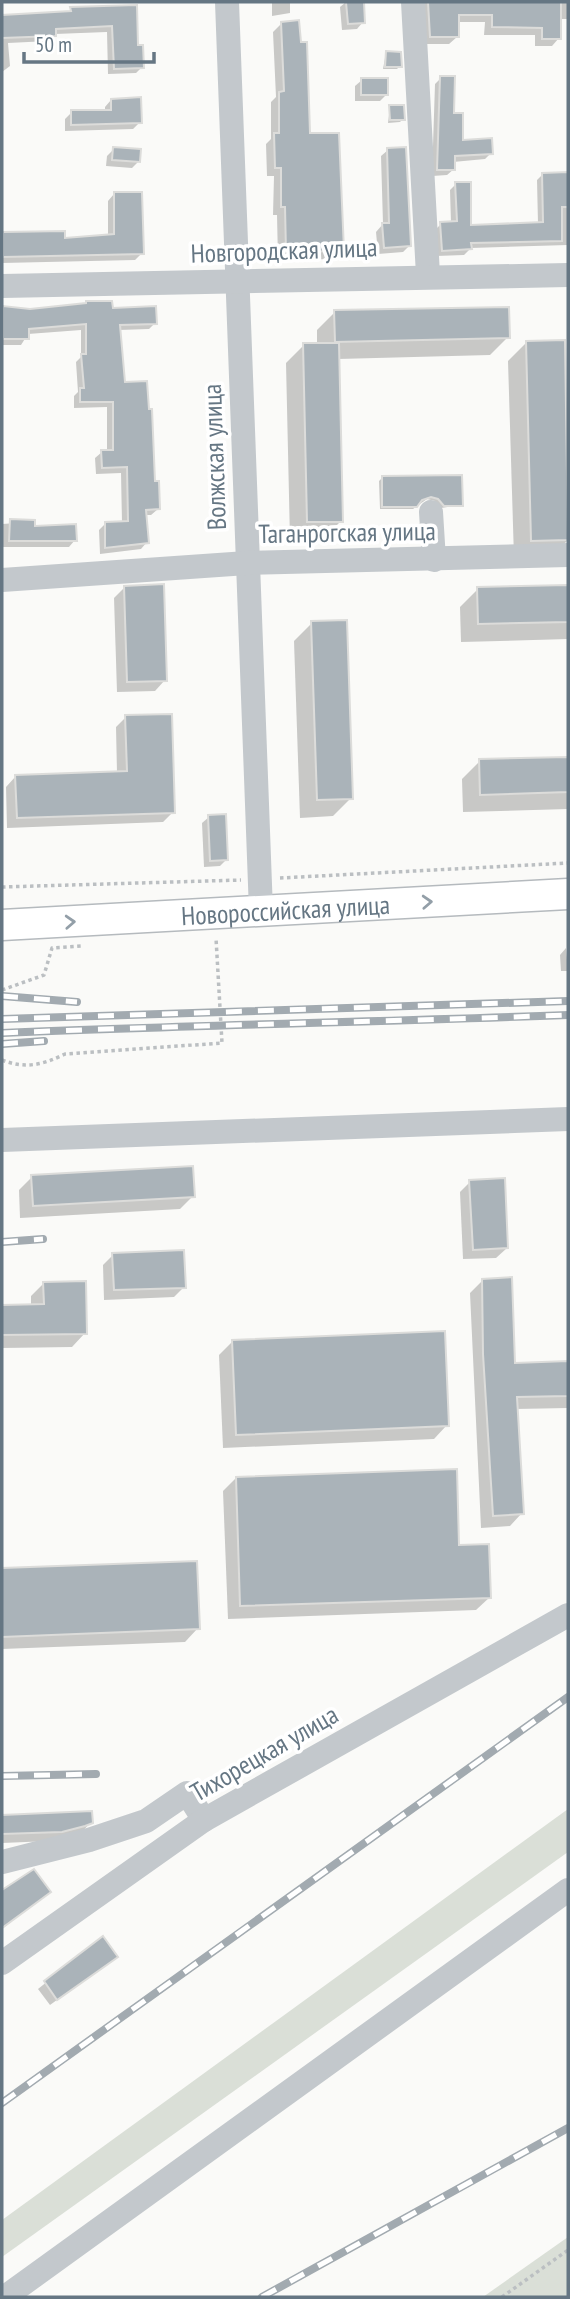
<svg xmlns="http://www.w3.org/2000/svg" width="570" height="2299" viewBox="0 0 570 2299" font-family="'PT Sans Narrow',sans-serif">
  <style>
    .green { fill: #dadfd7 }
    .shadow { fill: #0003 }
    .building { fill: #aab3b9; stroke: #dcdcda; stroke-width: 2 }
    .lines { fill: none; stroke-linecap: round; stroke-linejoin: round }
    .major-casing { stroke: #b5babe; stroke-width: 33 }
    .path { stroke: #bbbfc2; stroke-width: 3.5; stroke-dasharray: 3.5 3.5; stroke-linecap: butt }
    .minor { stroke: #c3c8cc; stroke-width: 24 }
    .major { stroke: #fff; stroke-width: 30 }
    .rail-casing { stroke: #a2aab0; stroke-width: 8 }
    .rail { stroke: #fff; stroke-width: 5; stroke-dasharray: 16; stroke-linecap: butt }
    .oneway { stroke: #939fa8 }
    .labels { text-anchor: middle; dominant-baseline: central; stroke-width: 7; stroke-linejoin: round; paint-order: stroke }
    .street-label { font-size: 26px; fill: #657683; stroke: #fff }
  </style>
  <rect width="100%" height="100%" fill="#fafaf8"/>
  <g class="green">
    <polygon points="568,1809 568,1852 2,2257 2,2220"/>
    <polygon points="568,2237 568,2297 483,2297"/>
  </g>
  <g class="shadow">
    <polygon points="272,2 290,2 290,13 272,16"/>
    <polygon points="346,2 362,2 363,22 357,29 342,30 340,7"/>
    <polygon points="419,2 568,2 568,19 560,19 559,38 552,46 535,46 535,35 484,35 485,22 457,22 457,37 449,44 423,44"/>
    <polygon points="135,7 137,47 142,67 136,73 108,74 107,32 55,34 49,41 8,43 10,66 2,72 2,16"/>
    <polygon points="282,23 308,135 343,250 334,259 278,260 277,215 273,215 274,176 267,176 266,144 271,139 271,102 276,97 273,32"/>
    <polygon points="386,53 400,66 397,69 383,69"/>
    <polygon points="441,78 461,142 491,153 485,159 453,162 454,169 447,175 432,176 435,84"/>
    <polygon points="362,80 387,94 380,101 355,101 355,86"/>
    <polygon points="111,100 140,122 133,129 65,131 65,119 72,112 105,112 105,107"/>
    <polygon points="390,107 403,119 400,122 388,123"/>
    <polygon points="114,149 138,162 132,168 106,166 107,156"/>
    <polygon points="388,150 410,245 403,252 378,254 376,232 383,224 381,156"/>
    <polygon points="543,174 568,174 568,245 471,248 464,255 436,256 435,230 441,224 451,223 450,190 456,184 469,227 538,224 537,180"/>
    <polygon points="114,194 142,253 135,260 2,263 3,234 63,240 108,237 108,201"/>
    <polygon points="2,308 111,310 155,323 149,329 119,330 123,384 158,509 151,515 145,515 147,542 141,549 100,554 99,530 105,524 122,523 121,473 96,474 95,458 102,452 107,452 107,407 74,408 74,396 78,392 76,362 81,357 81,330 28,334 21,345 2,345"/>
    <polygon points="335,312 508,337 490,355 338,359 341,521 323,539 290,540 286,363 304,345 317,345 317,330"/>
    <polygon points="564,342 568,540 551,557 514,558 508,361 526,343"/>
    <polygon points="382,478 461,505 441,508 435,501 427,499 413,509 380,509 379,481"/>
    <polygon points="33,522 33,527 75,540 69,547 2,547 2,524"/>
    <polygon points="568,587 568,639 461,642 460,607 478,589"/>
    <polygon points="124,588 165,680 155,691 117,692 114,598"/>
    <polygon points="312,623 351,798 333,816 300,818 294,641"/>
    <polygon points="126,717 173,812 163,822 7,828 6,787 16,776 117,773 116,727"/>
    <polygon points="568,758 568,809 463,812 462,779 480,761"/>
    <polygon points="209,817 226,860 220,866 204,867 202,823"/>
    <polygon points="566,948 568,971 561,971 560,955"/>
    <polygon points="32,1177 193,1196 180,1209 20,1218 19,1190"/>
    <polygon points="470,1182 507,1248 496,1258 463,1259 460,1192"/>
    <polygon points="113,1255 184,1287 174,1297 104,1300 103,1265"/>
    <polygon points="483,1280 514,1364 568,1363 568,1408 516,1409 522,1513 510,1526 481,1528 470,1293"/>
    <polygon points="44,1283 85,1333 72,1347 2,1348 2,1307 31,1306 31,1296"/>
    <polygon points="232,1342 447,1425 434,1439 223,1448 219,1355"/>
    <polygon points="236,1478 458,1547 490,1597 476,1610 228,1619 223,1491"/>
    <polygon points="196,1563 198,1628 185,1642 2,1649 2,1570"/>
    <polygon points="90,1813 91,1822 81,1833 50,1841 2,1843 2,1817"/>
    <polygon points="34,1872 49,1892 2,1929 2,1893"/>
    <polygon points="102,1938 116,1957 50,2005 38,1989"/>
  </g>
  <g class="building">
    <polygon points="346,2 364,2 365,23 348,24"/>
    <polygon points="428,2 561,2 561,39 542,39 542,28 492,27 492,15 459,15 459,37 430,37"/>
    <polygon points="137,5 138,45 143,45 144,68 114,69 112,26 56,29 56,36 2,38 2,15 71,11 70,7"/>
    <polygon points="299,20 301,42 307,42 310,133 339,133 344,251 286,252 285,207 281,207 281,168 275,168 274,133 279,133 279,92 284,91 281,22"/>
    <polygon points="386,51 401,52 402,67 385,67"/>
    <polygon points="440,76 455,76 454,113 463,113 463,140 492,138 493,154 455,156 455,170 437,170"/>
    <rect x="361" y="78" width="27" height="17"/>
    <polygon points="141,97 142,123 71,125 71,110 111,110 111,99"/>
    <polygon points="389,105 404,105 405,120 390,120"/>
    <polygon points="113,147 141,149 140,162 112,160"/>
    <polygon points="406,147 411,246 384,248 382,223 389,223 387,148"/>
    <polygon points="568,172 568,207 562,207 562,241 471,243 472,249 442,251 440,222 457,221 455,182 471,182 471,225 543,222 542,173"/>
    <polygon points="114,192 142,192 144,254 3,257 3,232 65,231 65,238 114,234"/>
    <polygon points="86,301 112,301 113,308 156,306 157,324 120,325 125,382 147,381 149,409 152,409 155,481 159,481 160,509 146,510 149,543 105,548 105,522 128,521 127,467 102,468 101,450 113,450 113,402 80,402 80,388 84,388 81,354 86,354 86,324 29,329 29,339 3,339 3,306 30,309 86,303"/>
    <polygon points="509,307 510,338 335,342 334,310"/>
    <polygon points="565,340 568,540 531,541 526,341"/>
    <polygon points="303,343 339,343 343,522 307,522"/>
    <polygon points="462,475 463,506 444,506 438,499 431,497 422,500 417,507 382,507 382,476"/>
    <polygon points="10,519 35,520 35,526 76,524 77,541 9,541"/>
    <polygon points="164,584 167,681 127,682 124,586"/>
    <polygon points="568,585 568,622 478,624 477,587"/>
    <polygon points="347,620 353,799 317,800 311,621"/>
    <polygon points="172,714 175,813 17,818 15,775 127,771 125,715"/>
    <polygon points="568,757 568,792 480,795 479,759"/>
    <polygon points="226,814 228,860 210,861 208,815"/>
    <polygon points="193,1166 195,1197 33,1206 31,1175"/>
    <polygon points="505,1178 508,1248 473,1250 469,1180"/>
    <polygon points="184,1250 186,1288 114,1290 112,1253"/>
    <polygon points="512,1277 515,1363 568,1361 568,1396 517,1397 524,1514 493,1516 483,1354 482,1279"/>
    <polygon points="86,1281 87,1334 2,1335 2,1305 44,1304 43,1282"/>
    <polygon points="445,1331 449,1426 236,1435 232,1340"/>
    <polygon points="457,1469 459,1545 489,1544 491,1598 240,1606 236,1477"/>
    <polygon points="197,1561 200,1629 2,1637 2,1568"/>
    <polygon points="92,1811 93,1823 85,1826 62,1832 2,1834 2,1815"/>
    <polygon points="34,1869 51,1892 2,1928 2,1890"/>
    <polygon points="103,1936 118,1957 57,2000 44,1981"/>
  </g>
  <g class="lines">
    <g class="major-casing">
      <g id="major">
        <path id="s1" d="M2,925L568,894"/>
      </g>
    </g>
    <g class="path">
      <polyline points="280,878 568,863"/>
      <polyline points="2,887 241,880"/>
      <polyline points="2,990 44,975 52,948 81,946"/>
      <path d="M2,1060C25,1069 43,1065 65,1054L222,1043L216,938"/>
      <polyline points="502,2297 568,2250"/>
    </g>
    <g class="minor">
      <polyline points="227,2 261,911"/>
      <polyline points="413,2 428,275"/>
      <polyline points="2,286 568,275"/>
      <polyline points="431,512 434,560"/>
      <polyline points="2,580 247,563 568,555"/>
      <polyline points="2,1140 568,1119"/>
      <polyline points="2,1862 89,1840 146,1821 187,1793 204,1820"/>
      <polyline points="2,1963 204,1820 568,1615"/>
      <polyline points="5,2297 568,1890"/>
    </g>
    <use href="#major" class="major"/>
    <g class="rail-casing">
      <g id="rail">
        <polyline points="2,996 77,1002"/>
        <polyline points="2,1019 568,1001"/>
        <path d="M2,1033C191,1025 379,1022 568,1015"/>
        <polyline points="2,1044 44,1041"/>
        <polyline points="2,1242 43,1239"/>
        <polyline points="2,1776 96,1774"/>
        <polyline points="2,2103 568,1697"/>
        <polyline points="262,2297 568,2128"/>
      </g>
    </g>
    <use href="#rail" class="rail"/>
  </g>
  <defs><path id="oneway-chevron" d="M-2-3.5L2.5 0L-2 3.5" fill="none" stroke-width="1.6" stroke-linecap="round" stroke-linejoin="round" transform="scale(1.75)"/></defs>
  <g class="oneway">
    <use href="#oneway-chevron" transform="translate(427 902) rotate(-3)"/>
    <use href="#oneway-chevron" transform="translate(70 922) rotate(-3)"/>
  </g>
  <g class="labels">
    <g class="street-label">
      <text transform="translate(284 250) rotate(-2)">Новгородская улица</text>
      <text transform="translate(214 457) rotate(-92)">Волжская улица</text>
      <text transform="translate(347 532) rotate(-1)">Таганрогская улица</text>
      <text stroke="none"><textPath href="#s1" startOffset="284">Новороссийская улица</textPath></text>
      <text transform="translate(264 1753) rotate(-30)">Тихорецкая улица</text>
    </g>
  </g>
  <rect width="570" height="2299" fill="none" stroke="#657683" stroke-width="7"/>
  <path d="M24 52v10h130v-10" fill="none" stroke="#657683" stroke-width="3.5"/>
  <text x="35" y="52" font-size="21" fill="#657683" stroke="#ffffff" stroke-width="5" paint-order="stroke">50 m</text>
</svg>
